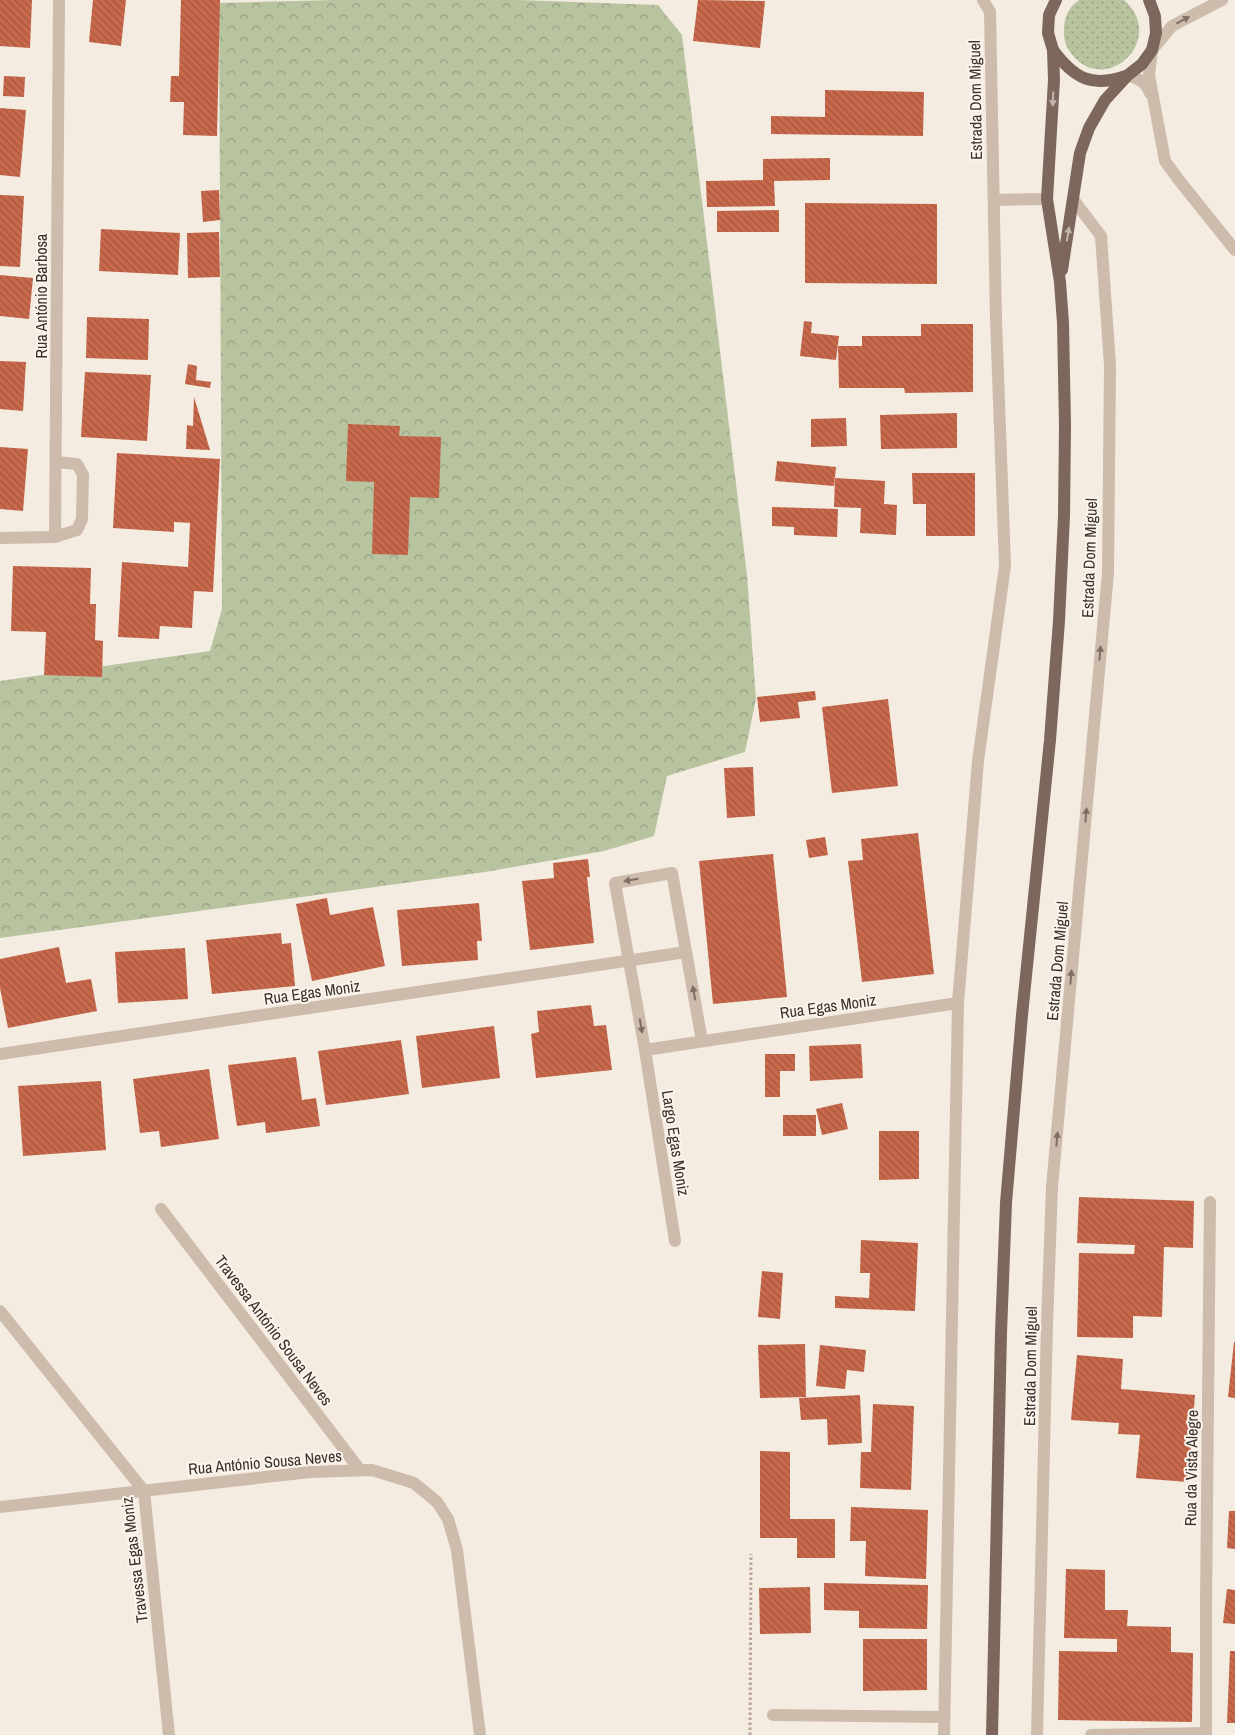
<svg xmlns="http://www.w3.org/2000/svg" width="1235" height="1735" viewBox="0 0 1235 1735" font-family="'Archivo Narrow',sans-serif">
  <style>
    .forest { fill: url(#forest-crowns) }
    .garden { fill: url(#garden-dots) }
    .building { fill: url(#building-back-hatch) }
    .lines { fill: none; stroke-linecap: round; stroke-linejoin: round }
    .path { stroke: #b9a596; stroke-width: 3; stroke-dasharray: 2.5 2.5; stroke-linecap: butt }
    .service { stroke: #cdbbac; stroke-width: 12 }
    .minor { stroke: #cdbbac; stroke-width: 12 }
    .tertiary { stroke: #cdbbac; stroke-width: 12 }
    .primary { stroke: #7d675c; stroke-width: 12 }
    .oneway { fill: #7d6f65 }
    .oneway2 { fill: #c2b5ac }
    .labels { text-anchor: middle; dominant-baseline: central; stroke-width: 4; stroke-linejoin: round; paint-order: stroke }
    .street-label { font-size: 16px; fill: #3b302b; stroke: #fbf5ee }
  </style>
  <defs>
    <pattern id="forest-crowns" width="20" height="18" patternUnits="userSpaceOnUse" patternTransform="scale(1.25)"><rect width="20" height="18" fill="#b8c4a0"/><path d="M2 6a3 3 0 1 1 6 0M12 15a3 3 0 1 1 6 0" fill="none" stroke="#97a083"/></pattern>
    <pattern id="garden-dots" width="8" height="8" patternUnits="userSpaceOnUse" patternTransform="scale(1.25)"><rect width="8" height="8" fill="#b8c4a0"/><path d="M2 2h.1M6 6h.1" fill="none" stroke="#97a083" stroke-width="1.8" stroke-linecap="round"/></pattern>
    <pattern id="building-back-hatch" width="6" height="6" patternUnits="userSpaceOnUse" patternTransform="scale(1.25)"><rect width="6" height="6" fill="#c8694b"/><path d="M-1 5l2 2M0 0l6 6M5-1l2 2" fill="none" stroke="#a4573f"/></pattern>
  </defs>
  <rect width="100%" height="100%" fill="#f4ebe1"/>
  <polygon class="forest" points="333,0 519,0 658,5 682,35 747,575 756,699 745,752 667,776 654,836 604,851 485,872 0,938 0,681 210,651 222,609 219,3"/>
  <path class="garden" d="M1079,0H1124C1167,38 1109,95 1074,57C1068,50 1064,43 1064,33C1063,20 1068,7 1079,0Z"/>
  <g class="building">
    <polygon points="0,0 32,0 30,48 0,46"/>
    <polygon points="93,0 126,0 121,46 89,42"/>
    <polygon points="181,0 220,0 217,136 183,135 184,102 170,102 171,76 179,76"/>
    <polygon points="698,0 765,1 760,48 693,41"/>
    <polygon points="4,76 25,77 24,97 3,96"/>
    <polygon points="825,90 924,92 923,136 771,134 771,116 825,117"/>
    <polygon points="0,108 26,110 20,177 0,175"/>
    <polygon points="830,158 830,180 774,181 775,206 707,207 706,181 763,180 763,159"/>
    <polygon points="219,190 220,220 203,222 201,191"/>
    <polygon points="0,195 24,196 20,267 0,266"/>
    <polygon points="805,203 937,204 937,284 805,283"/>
    <polygon points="779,210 779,232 717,232 717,211"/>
    <polygon points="101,229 180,233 178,275 99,271"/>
    <polygon points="219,232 220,277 188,278 187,233"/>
    <polygon points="0,275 33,278 29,319 0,316"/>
    <polygon points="87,317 149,319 148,360 86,358"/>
    <polygon points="804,321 812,322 811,333 839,336 836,360 800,356"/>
    <polygon points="921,324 973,324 973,392 905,393 904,388 839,388 838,346 862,346 862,336 921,336"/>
    <polygon points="0,361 26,362 23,411 0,409"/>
    <polygon points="188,364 197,366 196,380 211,382 210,388 185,384"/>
    <polygon points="85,372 151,375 147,441 81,437"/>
    <polygon points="194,397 210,450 186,449 187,425 193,426"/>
    <polygon points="957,413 957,448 881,449 880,415"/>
    <polygon points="846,418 847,446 811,447 811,419"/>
    <polygon points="348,424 400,426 399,436 441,437 439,498 410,497 408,555 372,554 374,482 346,481"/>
    <polygon points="0,447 28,449 23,511 0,509"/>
    <polygon points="117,453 220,459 213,592 194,591 192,628 160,626 159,639 118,637 122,562 188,567 190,523 174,522 174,532 113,528"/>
    <polygon points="777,461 836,467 834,486 775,481"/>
    <polygon points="912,473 975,473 975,536 926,536 926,504 913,504"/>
    <polygon points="835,478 885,481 884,504 897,505 896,535 860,533 861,508 834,507"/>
    <polygon points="772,507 838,509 837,537 794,535 794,527 772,526"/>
    <polygon points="13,566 91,568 90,604 96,604 95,640 103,641 102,677 44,675 46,632 11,631"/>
    <polygon points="815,691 816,700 798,702 800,718 760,722 757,697"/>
    <polygon points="888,699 898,786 832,793 822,707"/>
    <polygon points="753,767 755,816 727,818 724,768"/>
    <polygon points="918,833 934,974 862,982 848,861 863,860 861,839"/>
    <polygon points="825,837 828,855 809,858 806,840"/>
    <polygon points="773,854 787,997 713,1004 699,861"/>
    <polygon points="588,859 590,877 587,877 594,943 530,950 522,881 554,878 553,863"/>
    <polygon points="327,898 330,915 373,907 385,966 312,981 296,904"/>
    <polygon points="479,903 482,941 477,941 478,960 402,966 397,910"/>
    <polygon points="281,933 282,944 291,943 295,986 212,994 206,940"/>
    <polygon points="59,947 66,983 91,979 97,1011 8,1028 0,988 0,959"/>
    <polygon points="185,948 188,999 118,1003 115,952"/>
    <polygon points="591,1005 594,1026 606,1025 612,1070 536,1078 531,1034 539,1032 537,1011"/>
    <polygon points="494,1026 500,1078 422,1088 416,1036"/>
    <polygon points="401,1040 409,1094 326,1105 318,1051"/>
    <polygon points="861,1044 863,1078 810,1081 809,1046"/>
    <polygon points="765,1054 795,1054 795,1071 780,1071 780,1097 765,1097"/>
    <polygon points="296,1057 302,1100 316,1098 320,1126 266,1133 265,1122 237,1126 228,1065"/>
    <polygon points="209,1069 219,1139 161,1147 159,1131 140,1133 133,1079"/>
    <polygon points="101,1081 106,1150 23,1156 18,1086"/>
    <polygon points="842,1103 848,1129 822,1135 816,1109"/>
    <rect x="783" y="1115" width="33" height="21"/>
    <polygon points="879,1131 919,1131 919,1179 879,1180"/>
    <polygon points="1079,1197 1194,1201 1193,1248 1164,1247 1162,1317 1133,1316 1133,1338 1077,1337 1079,1253 1134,1254 1135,1245 1077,1243"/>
    <polygon points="861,1240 918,1243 915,1311 835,1308 835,1296 869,1298 870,1273 860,1273"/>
    <polygon points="762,1271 783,1273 780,1319 758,1317"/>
    <polygon points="1234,1342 1235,1342 1235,1398 1228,1397"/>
    <polygon points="805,1344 806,1397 760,1398 758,1345"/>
    <polygon points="820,1345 866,1350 864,1372 847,1370 845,1389 816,1386"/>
    <polygon points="1077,1355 1123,1359 1121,1389 1195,1395 1188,1482 1136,1478 1140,1435 1118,1434 1119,1423 1071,1420"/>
    <polygon points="860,1395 862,1443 828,1445 827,1419 801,1420 799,1398"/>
    <polygon points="873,1404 914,1406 911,1490 860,1488 861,1452 871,1452"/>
    <polygon points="760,1451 790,1452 790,1519 835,1519 835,1558 797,1558 797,1538 760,1538"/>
    <polygon points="851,1507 928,1510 926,1579 865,1576 866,1541 850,1541"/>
    <polygon points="1229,1511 1235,1511 1235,1549 1227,1548"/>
    <polygon points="1066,1569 1105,1570 1105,1610 1128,1610 1127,1626 1171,1627 1171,1652 1193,1653 1192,1722 1058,1720 1059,1651 1117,1652 1117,1639 1064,1638"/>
    <polygon points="824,1583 928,1585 927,1629 859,1628 859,1611 824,1610"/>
    <polygon points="810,1587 811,1633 760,1634 759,1588"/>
    <polygon points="1227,1589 1235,1590 1235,1624 1223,1623"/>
    <polygon points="863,1639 927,1639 927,1690 863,1691"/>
    <polygon points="1230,1651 1235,1651 1235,1723 1227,1723"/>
  </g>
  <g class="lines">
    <polyline class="path" points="750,1735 751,1554"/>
    <polyline class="service" points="773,1715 944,1717"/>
    <g class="minor">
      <polyline points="1152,50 1149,75 1165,161 1178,179 1235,250"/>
      <path d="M1128,75C1139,79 1146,82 1150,93"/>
      <polyline points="994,200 1047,199"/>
      <polyline points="55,537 77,530 82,519 83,475 77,464 56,462"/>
      <polyline points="0,538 55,537 59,0"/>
      <polyline points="702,1041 672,873 615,883 645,1050 958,1003"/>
      <polyline points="645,1050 675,1241"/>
      <polyline points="0,1054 686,952"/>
      <polyline points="161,1209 360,1470"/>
      <polyline points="0,1311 144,1491 169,1735"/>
      <polyline points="0,1507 310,1472 372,1470 414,1483 437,1502 448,1519 457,1550 480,1735"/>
      <polyline points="944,1735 958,1003 978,761 1005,566 996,319 990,12 983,0"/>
      <polyline points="1037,1735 1047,1325 1052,1187 1108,573 1110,365 1101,236 1073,199"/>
      <polyline points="1091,1735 1206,1733"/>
      <polyline points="1206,1735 1206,1605 1210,1202"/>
    </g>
    <polyline class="tertiary" points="1152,50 1172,26 1222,0"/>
    <g class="primary">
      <path d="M1053,50C1074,78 1091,88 1126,76"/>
      <polyline points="1062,270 1080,153 1089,128 1105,100 1128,75 1142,64 1152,50 1156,33 1155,16 1149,0"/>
      <polyline points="992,1735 1001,1333 1006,1203 1022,1015 1050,740 1059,621 1064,516 1065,426 1063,323 1060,282 1047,199 1054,80 1053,50 1048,33 1049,15 1056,0"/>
    </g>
  </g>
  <defs><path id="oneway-solid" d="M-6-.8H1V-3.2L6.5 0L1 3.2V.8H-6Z" transform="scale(1.25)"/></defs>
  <g class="oneway">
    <use href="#oneway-solid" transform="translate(1183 20) rotate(-28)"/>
    <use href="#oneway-solid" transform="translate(1100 653) rotate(-85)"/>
    <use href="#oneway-solid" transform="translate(1086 815) rotate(-85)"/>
    <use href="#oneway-solid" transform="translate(631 880) rotate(170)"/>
    <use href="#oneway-solid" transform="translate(1071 977) rotate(-85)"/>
    <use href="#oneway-solid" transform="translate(694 993) rotate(-100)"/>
    <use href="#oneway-solid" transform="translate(641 1026) rotate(80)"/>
    <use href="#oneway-solid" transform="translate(1057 1139) rotate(-85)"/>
  </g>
  <g class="oneway2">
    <use href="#oneway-solid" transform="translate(1053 99) rotate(92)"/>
    <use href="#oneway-solid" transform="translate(1068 234) rotate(-81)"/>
  </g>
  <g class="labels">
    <g class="street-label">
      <text transform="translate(975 100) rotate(-91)">Estrada Dom Miguel</text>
      <text transform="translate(41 296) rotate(-90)">Rua António Barbosa</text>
      <text transform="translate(1089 558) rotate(-88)">Estrada Dom Miguel</text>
      <text transform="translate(1057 961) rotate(-85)">Estrada Dom Miguel</text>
      <text transform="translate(312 992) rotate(-8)">Rua Egas Moniz</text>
      <text transform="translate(828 1006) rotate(-8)">Rua Egas Moniz</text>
      <text transform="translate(676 1143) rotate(81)">Largo Egas Moniz</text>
      <text transform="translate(274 1330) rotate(53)">Travessa António Sousa Neves</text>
      <text transform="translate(1030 1366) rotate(-89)">Estrada Dom Miguel</text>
      <text transform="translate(265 1462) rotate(-5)">Rua António Sousa Neves</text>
      <text transform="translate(1191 1468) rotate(-89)">Rua da Vista Alegre</text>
      <text transform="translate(134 1560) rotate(-97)">Travessa Egas Moniz</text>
    </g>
  </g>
</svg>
